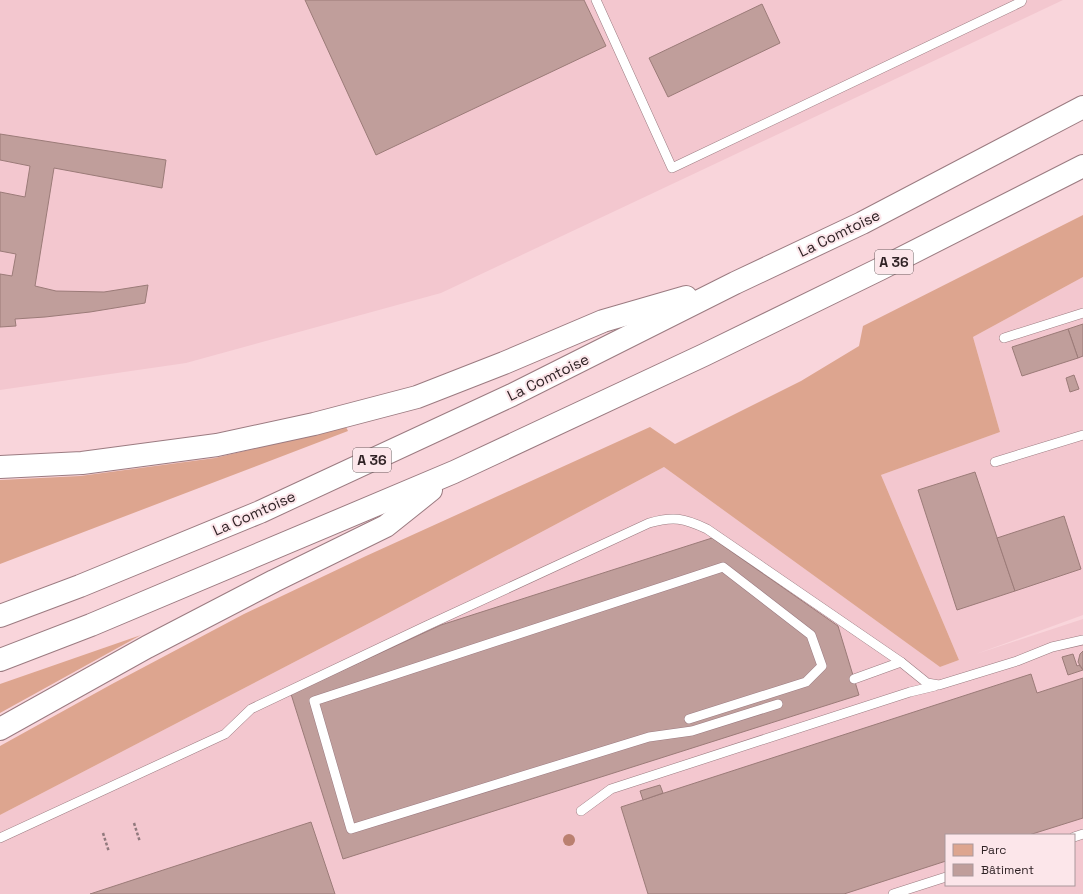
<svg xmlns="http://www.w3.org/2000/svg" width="1083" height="894" viewBox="0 0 1083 894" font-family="'Space Grotesk',sans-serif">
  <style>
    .built { fill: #f3c7cf; fill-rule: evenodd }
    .green { fill: #dda58f }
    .building { fill: #c09e9b; stroke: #9b7b78 }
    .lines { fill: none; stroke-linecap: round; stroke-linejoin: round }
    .lane-casing { stroke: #9b7b81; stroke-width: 10 }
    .highway-casing { stroke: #9b7b81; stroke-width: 24 }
    .path { stroke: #91797d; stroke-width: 2.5; stroke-dasharray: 3 2; stroke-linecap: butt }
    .lane { stroke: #fff; stroke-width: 9 }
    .highway { stroke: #fff; stroke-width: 22 }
    .tree { fill: #ba8070 }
    .labels { text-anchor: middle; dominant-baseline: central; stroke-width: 4; stroke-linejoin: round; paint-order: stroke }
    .shield { fill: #fce6ea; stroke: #6d5e61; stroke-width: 1 }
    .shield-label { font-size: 14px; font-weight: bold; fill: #302326 }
    .street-label { font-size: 15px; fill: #302326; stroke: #fce6ea }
  </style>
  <rect width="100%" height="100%" fill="#f9d5db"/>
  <g class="built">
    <polygon points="0,0 1063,0 441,293 186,363 0,390"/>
    <path d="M1083,277V615L976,654L1083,619V894H0V815L379,618L664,467L940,667L959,660L881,475L1000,432L973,337ZM946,835H1074V885H946Z"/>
  </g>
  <g class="green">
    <polygon points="1083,215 1083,277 973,337 1000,432 881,475 959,660 940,667 664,467 379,618 0,815 0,746 112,684 244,614 366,556 650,427 675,444 801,381 859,346 863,326"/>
    <polygon points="346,427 348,431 0,564 0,480 80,476 215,458"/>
    <polygon points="141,635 0,713 0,684"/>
  </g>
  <g class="building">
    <polygon points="305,0 584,0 606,46 376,155"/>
    <polygon points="762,4 780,43 668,97 649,58"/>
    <polygon points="0,134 166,160 162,188 54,168 35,286 56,291 104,292 148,285 145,303 90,312 45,317 15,319 16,326 0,327 0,274 12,276 16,254 0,251 0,192 25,197 30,166 0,160"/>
    <polygon points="1083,324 1083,356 1078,358 1068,329"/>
    <polygon points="1068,329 1078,358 1022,376 1012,347"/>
    <polygon points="1074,375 1079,389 1070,392 1066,378"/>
    <polygon points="975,472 1015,591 957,610 918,490"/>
    <polygon points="1064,516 1081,569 1015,591 997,538"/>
    <polygon points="712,538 838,626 859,695 343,859 291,694 441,625"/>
    <polygon points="1083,651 1083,670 1078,662 1080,654"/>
    <polygon points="1073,654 1077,666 1079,665 1083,670 1068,675 1062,657"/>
    <polygon points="1031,674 1037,693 1083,678 1083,818 1029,835 946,835 946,861 844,894 648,894 621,807"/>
    <polygon points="660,785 663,793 643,800 640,791"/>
    <polygon points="311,822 335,894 90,894 154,873"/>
  </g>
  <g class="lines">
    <g class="lane-casing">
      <g id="lane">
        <polyline points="596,0 672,168 1021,2 1022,0"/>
        <polyline points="1004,338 1083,313"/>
        <polyline points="995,462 1083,435"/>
        <polyline points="854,679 901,662"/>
        <polyline points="689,719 806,682 822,666 811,635 723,567 314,701 351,829 649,737 692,731 778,704"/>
        <polyline points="581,811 611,789 910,692 935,686"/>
        <polyline points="1074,837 1083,834"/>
        <path d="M0,838L225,734L251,709L426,626L649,523C673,516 684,518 707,529L901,662L927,683L939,685L1017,661L1052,647L1083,640"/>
        <polyline points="893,894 946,877"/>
      </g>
    </g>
    <g class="highway-casing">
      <g id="highway">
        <polyline points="0,467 82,463 217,445 314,424 417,397 504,363 603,321 686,297"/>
        <polyline points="0,616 80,586 260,512 512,395 735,283 862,223 1083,107"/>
        <polyline points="0,660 91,625 454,472 704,355 880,269 1083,166"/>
        <polyline points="0,729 147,647 274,581 386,526 431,490"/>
      </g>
    </g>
    <g class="path">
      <polyline points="134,823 140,842"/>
      <polyline points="103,833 109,852"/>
    </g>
    <use href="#lane" class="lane"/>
    <use href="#highway" class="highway"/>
  </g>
  <circle class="tree" cx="569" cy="840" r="6"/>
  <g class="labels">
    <g class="shield">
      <rect x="875" y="250" width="38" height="24" rx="3"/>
      <rect x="353" y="448" width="38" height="24" rx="3"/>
    </g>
    <g class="shield-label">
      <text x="894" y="262">A 36</text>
      <text x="372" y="460">A 36</text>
    </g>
    <g class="street-label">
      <text transform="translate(839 233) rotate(-26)">La Comtoise</text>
      <text transform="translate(548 377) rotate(-26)">La Comtoise</text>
      <text transform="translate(254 513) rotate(-24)">La Comtoise</text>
    </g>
  </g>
  <rect x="945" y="834" width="130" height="52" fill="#fce6ea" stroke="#aa989c"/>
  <rect x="953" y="844" width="20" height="12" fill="#dda58f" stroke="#aa989c"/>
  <text x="981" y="854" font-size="12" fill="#302326">Parc</text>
  <rect x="953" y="864" width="20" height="12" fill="#c09e9b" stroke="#aa989c"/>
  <text x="981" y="874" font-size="12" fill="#302326">Bâtiment</text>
</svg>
